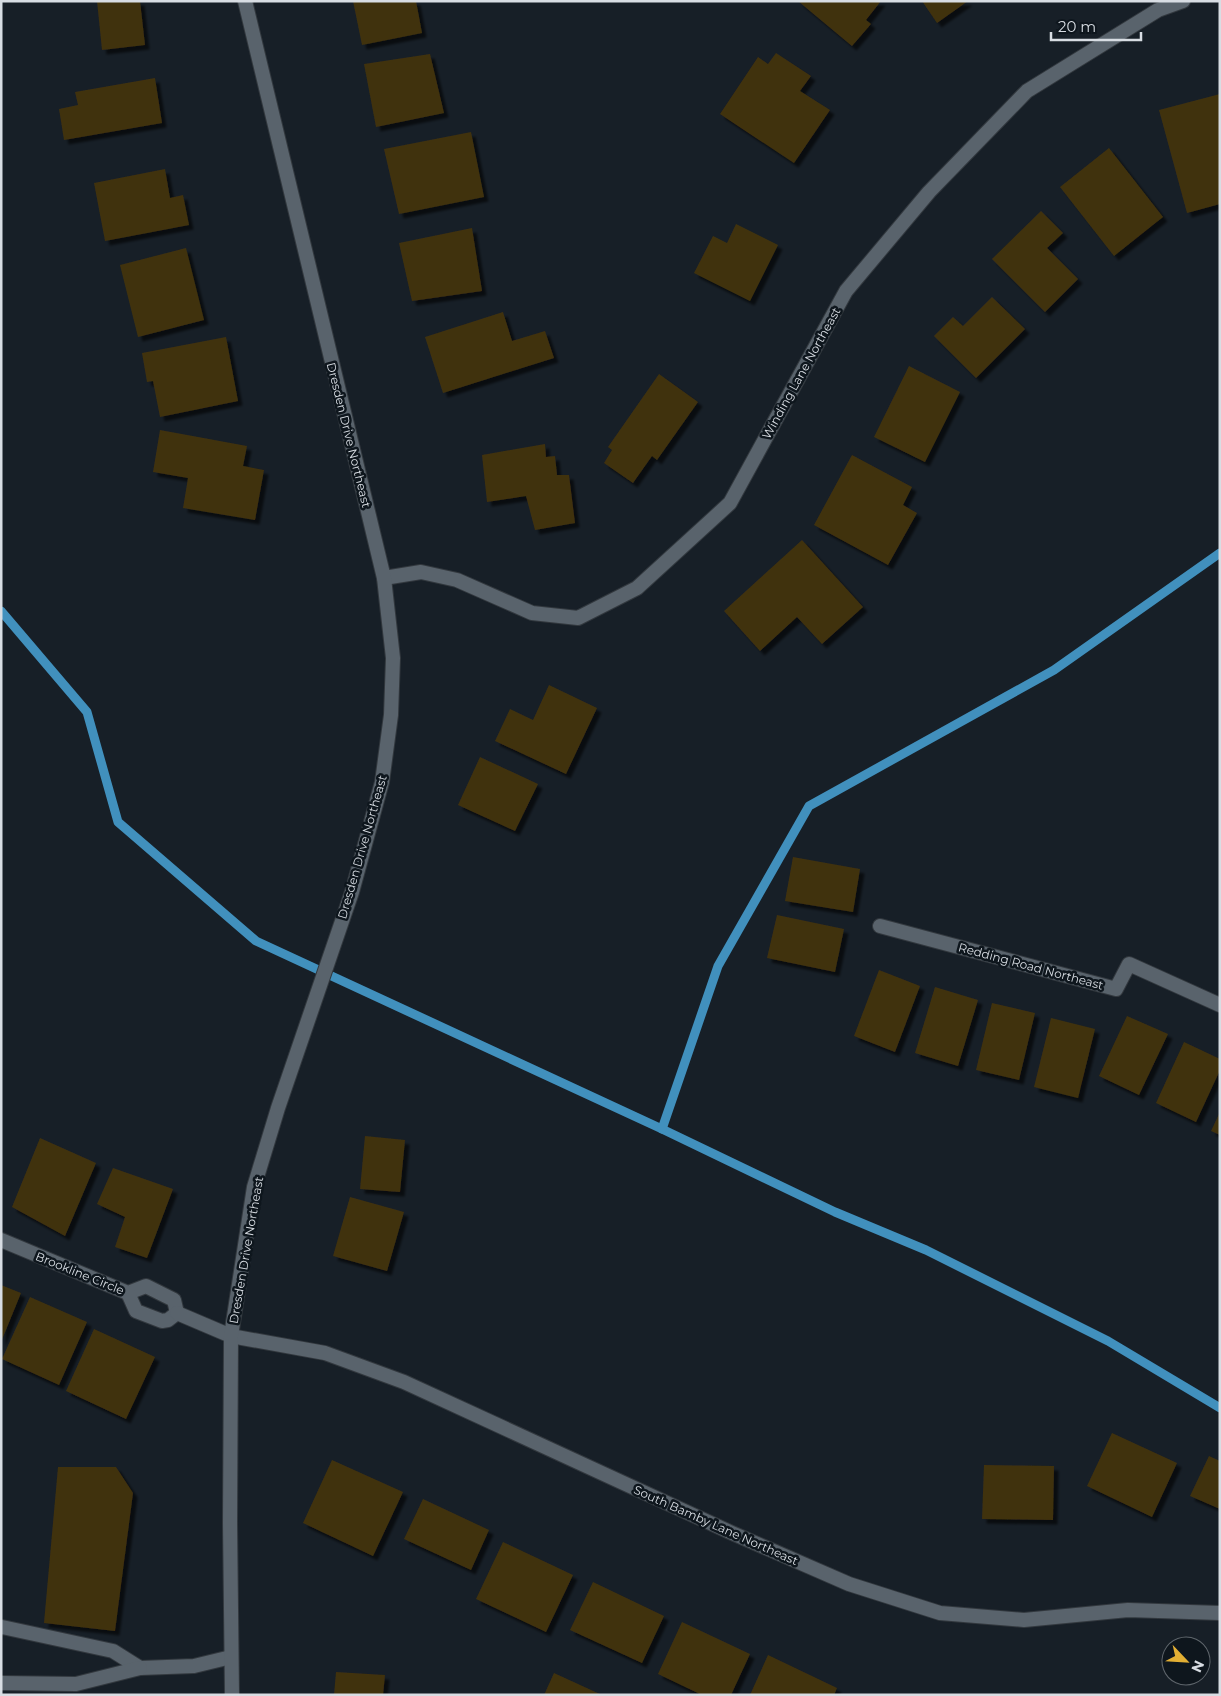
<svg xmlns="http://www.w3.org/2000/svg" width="1221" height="1696" viewBox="0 0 1221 1696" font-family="Montserrat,sans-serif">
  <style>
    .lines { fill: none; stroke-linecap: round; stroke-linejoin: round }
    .stream { stroke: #4190bd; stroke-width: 9 }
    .building { fill: #403111; filter: url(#shadow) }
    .service-casing { stroke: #32383e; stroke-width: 16 }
    .minor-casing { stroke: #32383e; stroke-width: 16 }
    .tertiary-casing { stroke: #32383e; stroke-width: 16 }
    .service { stroke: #59636c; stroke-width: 14 }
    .minor { stroke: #59636c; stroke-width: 14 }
    .tertiary { stroke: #59636c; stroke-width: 14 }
    .labels { text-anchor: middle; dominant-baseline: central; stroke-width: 5; stroke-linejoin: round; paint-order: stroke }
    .street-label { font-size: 12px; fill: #d8dde3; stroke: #0e161d }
  </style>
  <defs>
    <filter id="shadow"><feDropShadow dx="4.5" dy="4.5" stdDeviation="1" flood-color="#0009"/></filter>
  </defs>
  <rect width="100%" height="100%" fill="#171f27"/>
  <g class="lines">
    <g class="stream">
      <polyline points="1,611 87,712 118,822 256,941 662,1129 835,1212 926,1250 1108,1341 1220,1408"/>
      <polyline points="662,1129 718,966 809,806 1054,670 1220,553"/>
    </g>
  </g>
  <g class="building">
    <polygon points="97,1 140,1 145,45 102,50"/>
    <polygon points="353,1 416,1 422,33 362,45"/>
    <polygon points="798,1 881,1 866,20 871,24 852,46"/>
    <polygon points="922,1 968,1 937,23"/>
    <polygon points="776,53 811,76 800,91 830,110 794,163 720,114 758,57 768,64"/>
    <polygon points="430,54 444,113 376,127 364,64"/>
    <polygon points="155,78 162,123 64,140 59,109 78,105 75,92"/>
    <polygon points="1220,94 1220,204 1187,213 1159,110"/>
    <polygon points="471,132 484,197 399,214 384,149"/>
    <polygon points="1109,148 1163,217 1114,256 1060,187"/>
    <polygon points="165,169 170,198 183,195 189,225 105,241 94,183"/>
    <polygon points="1041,211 1063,233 1047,248 1078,279 1045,312 992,259"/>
    <polygon points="736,224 778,245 750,301 694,273 713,236 727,243"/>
    <polygon points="472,228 482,291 412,301 399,243"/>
    <polygon points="186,248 204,320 138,337 120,265"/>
    <polygon points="992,297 1025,329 976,378 934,336 953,317 963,326"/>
    <polygon points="503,312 512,341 545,331 554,358 443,393 425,337"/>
    <polygon points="226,337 238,401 160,417 153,381 147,382 142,353"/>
    <polygon points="909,366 960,392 925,462 874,437"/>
    <polygon points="659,374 698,402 657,460 652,456 633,483 604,463 612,450 608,447"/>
    <polygon points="160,430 247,446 243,466 264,470 255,520 183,508 188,478 153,472"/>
    <polygon points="545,444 546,457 555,456 557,475 569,475 575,523 535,530 526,496 487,502 482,455"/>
    <polygon points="852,455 912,487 903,505 917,513 888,565 814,525"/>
    <polygon points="802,540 863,607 822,644 797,617 760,651 724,611"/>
    <polygon points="549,685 597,708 566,774 495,741 510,709 533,720"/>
    <polygon points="480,757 538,784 515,831 458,805"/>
    <polygon points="793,857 860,869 853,912 785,901"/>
    <polygon points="777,915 844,929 835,972 767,958"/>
    <polygon points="879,970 920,986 895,1052 854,1036"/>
    <polygon points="935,987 978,1000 958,1066 915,1053"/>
    <polygon points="992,1003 1035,1013 1019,1080 976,1070"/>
    <polygon points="1127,1016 1168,1034 1139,1095 1099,1076"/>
    <polygon points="1051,1018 1095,1029 1078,1098 1034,1087"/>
    <polygon points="1184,1042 1220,1059 1220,1070 1196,1122 1156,1103"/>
    <polygon points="1220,1112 1220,1135 1211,1131"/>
    <polygon points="365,1136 405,1140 400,1192 360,1189"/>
    <polygon points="40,1138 96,1163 65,1236 12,1207"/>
    <polygon points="113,1168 173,1189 147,1258 115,1247 125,1217 97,1204"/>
    <polygon points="350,1197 404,1212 387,1271 333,1256"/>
    <polygon points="1,1285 21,1293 1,1342"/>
    <polygon points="30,1297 87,1322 59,1385 2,1359"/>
    <polygon points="94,1329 155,1357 126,1419 66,1391"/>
    <polygon points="1112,1433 1177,1463 1152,1517 1087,1486"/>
    <polygon points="1209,1456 1220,1461 1220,1509 1190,1496"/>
    <polygon points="332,1460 403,1492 373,1556 303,1523"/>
    <polygon points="984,1465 1054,1466 1053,1520 982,1519"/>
    <polygon points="58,1467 116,1467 133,1493 115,1631 44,1623"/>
    <polygon points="423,1499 489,1530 471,1570 404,1539"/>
    <polygon points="503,1542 573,1575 546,1632 476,1599"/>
    <polygon points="593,1582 664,1616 642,1663 570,1630"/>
    <polygon points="682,1622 750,1654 731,1695 702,1695 658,1674"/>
    <polygon points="768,1655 837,1688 834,1695 750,1695"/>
    <polygon points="336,1672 385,1675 383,1695 334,1695"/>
    <polygon points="554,1673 602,1695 544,1695"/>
  </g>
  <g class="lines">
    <g class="service-casing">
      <g id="service">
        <polyline points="2,1627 113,1651 140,1668 194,1666 231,1657"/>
        <polyline points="1,1683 76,1684 140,1668"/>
      </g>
    </g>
    <g class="minor-casing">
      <g id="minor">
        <polyline points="384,578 421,572 457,580 532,613 578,618 637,588 730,503 846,291 929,192 1027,91 1158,10 1183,1"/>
        <polyline points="880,926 1116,989 1129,964 1220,1005"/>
        <polyline points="1,1240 128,1293 146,1286 174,1300 177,1313"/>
        <polyline points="128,1293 136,1311 162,1321 168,1320 177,1313"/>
        <polyline points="177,1313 231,1336 325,1353 404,1382 732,1533 849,1584 940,1613 1024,1620 1128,1610 1220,1613"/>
      </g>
    </g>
    <g class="tertiary-casing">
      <polyline id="tertiary" points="232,1695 230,1523 231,1336 254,1187 278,1108 352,892 382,782 391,715 393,658 384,578 245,1"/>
    </g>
    <use href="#service" class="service"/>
    <use href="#minor" class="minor"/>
    <use href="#tertiary" class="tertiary"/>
  </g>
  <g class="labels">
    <g class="street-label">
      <text transform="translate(801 373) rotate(-61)">Winding Lane Northeast</text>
      <text transform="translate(349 435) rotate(76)">Dresden Drive Northeast</text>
      <text transform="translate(362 847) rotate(-74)">Dresden Drive Northeast</text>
      <text transform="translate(1031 966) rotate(15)">Redding Road Northeast</text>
      <text transform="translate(246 1250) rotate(-80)">Dresden Drive Northeast</text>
      <text transform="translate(80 1273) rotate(22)">Brookline Circle</text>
      <text transform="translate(716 1525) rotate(24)">South Bamby Lane Northeast</text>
    </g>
  </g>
  <rect width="1221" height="1696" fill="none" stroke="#d8dde3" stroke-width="5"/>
  <g transform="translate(1186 1661) rotate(115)"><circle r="24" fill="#0e161d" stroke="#5f666c"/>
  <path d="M0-4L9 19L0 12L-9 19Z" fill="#e2af34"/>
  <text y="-8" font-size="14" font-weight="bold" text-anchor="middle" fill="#d8dde3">N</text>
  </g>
  <path d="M1051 32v8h90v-8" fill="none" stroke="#d8dde3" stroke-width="2.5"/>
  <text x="1058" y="32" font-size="15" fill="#d8dde3" stroke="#0e161d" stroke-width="4" paint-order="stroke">20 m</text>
</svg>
